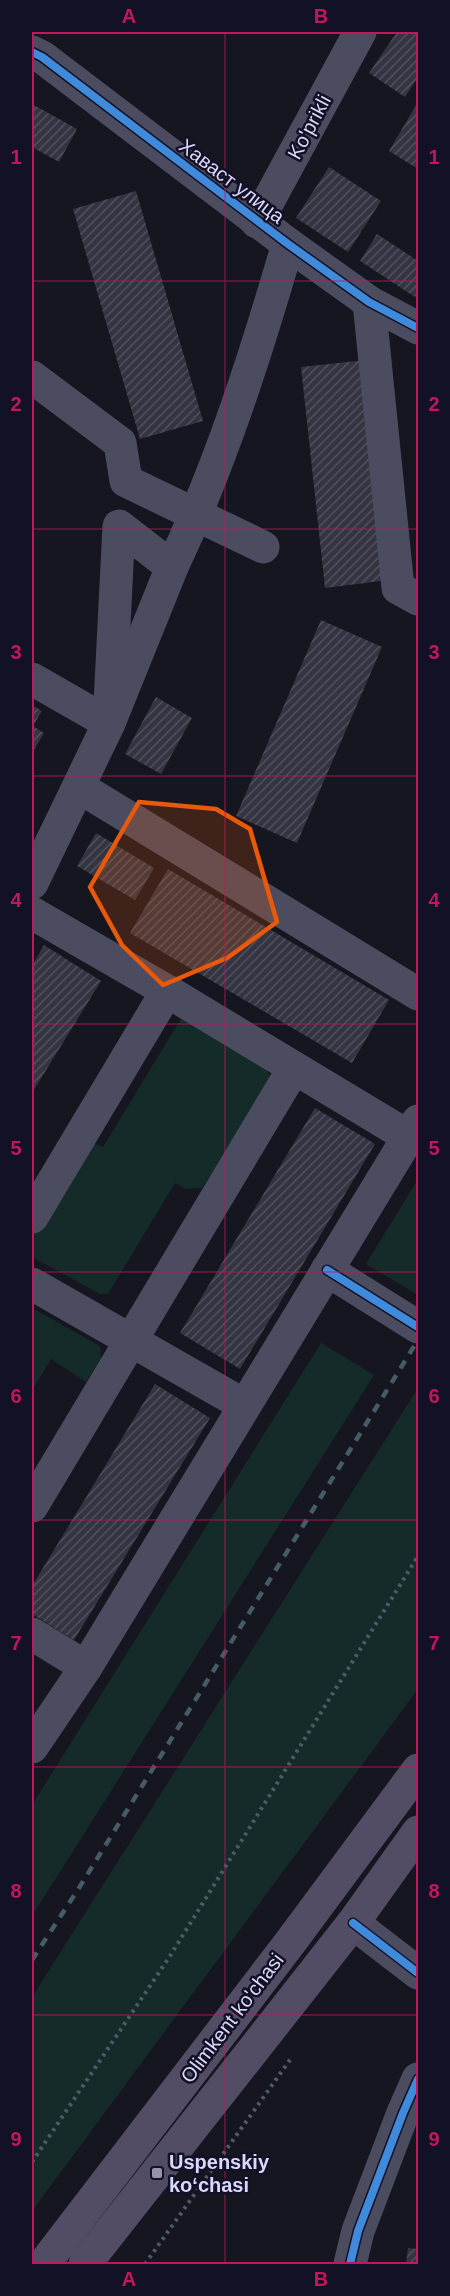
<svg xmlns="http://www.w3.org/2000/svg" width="450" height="2296" viewBox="0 0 450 2296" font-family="Arial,sans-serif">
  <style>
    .grass { fill: #152b2a }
    .building { fill: url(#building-hatch) }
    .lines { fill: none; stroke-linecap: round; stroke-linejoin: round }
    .path { stroke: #4d5b66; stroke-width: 4; stroke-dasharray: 3 4.5; stroke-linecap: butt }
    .minor { stroke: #4b4c60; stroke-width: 33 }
    .major { stroke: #524d64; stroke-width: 33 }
    .rail { stroke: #455b67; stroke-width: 4.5; stroke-dasharray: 9 8; stroke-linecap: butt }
    .cycleway-casing { stroke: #131125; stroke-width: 11 }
    .cycleway { stroke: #408adc; stroke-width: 8 }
    .marked { fill: #e8590c; fill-opacity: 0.2; stroke: #e8590c; stroke-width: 4.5; stroke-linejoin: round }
    .grid { fill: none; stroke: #c2185b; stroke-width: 1.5; stroke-opacity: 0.55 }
    .poi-dot { fill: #9594ae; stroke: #131125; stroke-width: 2 }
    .labels { text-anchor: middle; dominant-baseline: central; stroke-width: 5; stroke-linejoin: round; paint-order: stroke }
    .street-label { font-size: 20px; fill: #d9d8fb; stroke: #131125 }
    .poi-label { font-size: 20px; font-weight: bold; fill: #d9d8fb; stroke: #131125; text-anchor: start }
    .neatline { fill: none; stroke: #c2185b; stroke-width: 2 }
    .grid-label { font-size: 20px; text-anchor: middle; font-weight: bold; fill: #c2185b }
  </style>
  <defs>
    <pattern id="building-hatch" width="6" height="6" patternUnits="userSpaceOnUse" patternTransform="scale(1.5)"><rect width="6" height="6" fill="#343442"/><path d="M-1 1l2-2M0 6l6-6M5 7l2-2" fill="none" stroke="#51515e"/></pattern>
  </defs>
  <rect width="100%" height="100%" fill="#161620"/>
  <g class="grass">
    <polygon points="182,1017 266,1069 271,1077 268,1085 202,1188 185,1189 175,1183 108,1294 100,1294 32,1257 32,1237 86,1140 103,1147"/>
    <polygon points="418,1179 418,1295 366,1264"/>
    <polygon points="32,1308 100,1346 101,1358 86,1382 51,1359 32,1391"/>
    <polygon points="321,1343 374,1375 32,1916 32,1805"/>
    <polygon points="418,1388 418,1689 32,2211 32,1997"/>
  </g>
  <g class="building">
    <polygon points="397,32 418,32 418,77 405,97 369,73"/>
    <polygon points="418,102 418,169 389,151"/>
    <polygon points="32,104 77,129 59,162 32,147"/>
    <polygon points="329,167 381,201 348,252 296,218"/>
    <polygon points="136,191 203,421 140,439 73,209"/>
    <polygon points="377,234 418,261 418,292 415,297 360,261"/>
    <polygon points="366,360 389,580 325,588 301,367"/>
    <polygon points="321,620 382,647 297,843 236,816"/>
    <polygon points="156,697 192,718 161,774 125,754"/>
    <polygon points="32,705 42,711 33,726 44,733 32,753"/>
    <polygon points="96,833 154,868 135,900 77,866"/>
    <polygon points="168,869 389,1000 352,1063 130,933"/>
    <polygon points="44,945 101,981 32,1093 32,966"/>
    <polygon points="315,1108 375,1144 240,1369 180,1333"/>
    <polygon points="155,1384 210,1418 74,1640 32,1614 32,1586"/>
    <polygon points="408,2248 418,2249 418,2264 406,2264"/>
  </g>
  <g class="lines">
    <g class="path">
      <polyline points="32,2162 170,1956 418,1556"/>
      <polyline points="145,2264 292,2057"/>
    </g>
    <g class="minor">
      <polyline points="32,52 42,57 288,244 369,302 418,328"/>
      <polyline points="257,222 360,32"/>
      <polyline points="369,302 398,588 418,599"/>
      <polyline points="32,377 120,443 126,481 263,547"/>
      <path d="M172,567C221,464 256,354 288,244"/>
      <polyline points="32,679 109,723"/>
      <polyline points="79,787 418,994"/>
      <polyline points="32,883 109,723 172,567 119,526 109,723"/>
      <polyline points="32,913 167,991"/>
      <polyline points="32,1217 167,991 409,1137"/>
      <polyline points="327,1270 418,1327"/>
      <polyline points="32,1284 244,1405"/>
      <polyline points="32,1506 294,1068"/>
      <polyline points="32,1634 86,1667"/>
      <polyline points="32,1747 86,1667 418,1121"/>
      <polyline points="353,1923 418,1973"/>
      <polyline points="350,2264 358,2231 403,2113 418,2079"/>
    </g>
    <g class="major">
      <polyline points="44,2264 289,1944 418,1770"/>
      <polyline points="85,2264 353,1923 418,1832"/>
    </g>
    <polyline class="rail" points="32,1960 79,1888 418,1340"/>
    <g class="cycleway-casing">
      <g id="cycleway">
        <polyline points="32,52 42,57 288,244 369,302 418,328"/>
        <polyline points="327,1270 418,1327"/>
        <polyline points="353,1923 418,1973"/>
        <polyline points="350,2264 358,2231 403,2113 418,2079"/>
      </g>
    </g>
    <use href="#cycleway" class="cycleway"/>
  </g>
  <path class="marked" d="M139,802L216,809L250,829L277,922L227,958L163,985L122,945L90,887Z"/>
  <path class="grid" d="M225,32V2264M32,281H418M32,529H418M32,776H418M32,1024H418M32,1272H418M32,1520H418M32,1767H418M32,2015H418"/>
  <rect class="poi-dot" x="151" y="2167" width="12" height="12" rx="3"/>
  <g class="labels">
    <g class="street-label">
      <text transform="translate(309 127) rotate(-62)">Ko'prikli</text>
      <text transform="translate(232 181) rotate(37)">Хаваст улица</text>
      <text transform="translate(232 2018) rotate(-53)">Olimkent ko'chasi</text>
    </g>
    <g class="poi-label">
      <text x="169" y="2162">Uspenskiy<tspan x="169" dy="23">koʻchasi</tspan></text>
    </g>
  </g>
  <rect width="450" height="2296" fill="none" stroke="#131125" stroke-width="66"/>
  <rect x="33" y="33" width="384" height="2230" class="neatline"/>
  <g class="grid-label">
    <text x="129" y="23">A</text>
    <text x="321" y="23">B</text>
    <text x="16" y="164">1</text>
    <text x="434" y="164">1</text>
    <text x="16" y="411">2</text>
    <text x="434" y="411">2</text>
    <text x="16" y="659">3</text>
    <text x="434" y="659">3</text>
    <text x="16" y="907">4</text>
    <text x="434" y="907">4</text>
    <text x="16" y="1155">5</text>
    <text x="434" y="1155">5</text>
    <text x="16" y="1403">6</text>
    <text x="434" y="1403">6</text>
    <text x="16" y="1650">7</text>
    <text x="434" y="1650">7</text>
    <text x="16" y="1898">8</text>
    <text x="434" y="1898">8</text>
    <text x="16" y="2146">9</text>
    <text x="434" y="2146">9</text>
    <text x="129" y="2286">A</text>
    <text x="321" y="2286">B</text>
  </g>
</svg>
